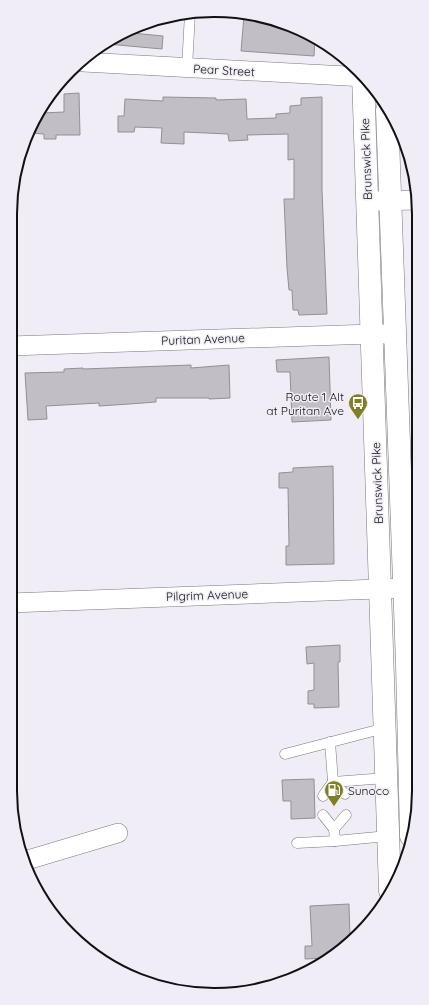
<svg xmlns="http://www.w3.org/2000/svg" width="429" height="1005" viewBox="0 0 429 1005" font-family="Quicksand,sans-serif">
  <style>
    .building { fill: #c2bec6; stroke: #928f96 }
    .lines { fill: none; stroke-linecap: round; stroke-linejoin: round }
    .service-casing { stroke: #7a777e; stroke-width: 11 }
    .minor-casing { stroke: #7a777e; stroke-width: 20 }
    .primary-casing { stroke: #7a777e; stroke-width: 23 }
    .service { stroke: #fff; stroke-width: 10 }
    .minor { stroke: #fff; stroke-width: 19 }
    .primary { stroke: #fff; stroke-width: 22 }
    .labels { text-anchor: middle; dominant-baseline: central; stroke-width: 3; stroke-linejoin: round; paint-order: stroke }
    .street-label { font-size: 12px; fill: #111013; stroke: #f1edf6 }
    .poi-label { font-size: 12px; fill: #111013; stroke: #f1edf6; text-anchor: end }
    .rim { fill: none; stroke: #111013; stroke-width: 2 }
  </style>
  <rect width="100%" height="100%" fill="#f1edf6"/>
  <g class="building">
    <polygon points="244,16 280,21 315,38 314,56 241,51"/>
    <polygon points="122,32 163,36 162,49 107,44"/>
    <polygon points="79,93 80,135 56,135 56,139 44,139 44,134 30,133 42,113 64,112 64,94"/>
    <polygon points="163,97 216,98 216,100 246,99 247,119 276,118 276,114 290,113 290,106 301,105 301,98 322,97 322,190 327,314 299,315 298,310 293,310 292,290 289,290 287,268 284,199 294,199 294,159 288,160 288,134 247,135 248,140 229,141 228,134 184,132 184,144 161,143 162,128 135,127 134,132 118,132 118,116 124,116 125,99 163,101"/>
    <polygon points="329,357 331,420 292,422 290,372 277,372 276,360"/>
    <polygon points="191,365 191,368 229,365 230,398 209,399 209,398 156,398 156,402 129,404 99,406 99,403 46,406 47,419 28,420 25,373 64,372 64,369 83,368 83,369"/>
    <polygon points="333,466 334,564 286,565 286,546 289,546 288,488 279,488 279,473 293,472 293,468"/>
    <polygon points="340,645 340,662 338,662 339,707 314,708 314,704 308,704 308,691 314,690 314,663 307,664 306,647"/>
    <polygon points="314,779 315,818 291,819 291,801 283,801 282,780"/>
    <polygon points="349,904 350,939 328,958 305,959 305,946 312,946 310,906"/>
  </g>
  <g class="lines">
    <g class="service-casing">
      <g id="service">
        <polyline points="187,68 190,13"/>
        <polyline points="330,742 334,795"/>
        <polyline points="285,754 385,728"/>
        <polyline points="333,782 345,794"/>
        <polyline points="323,796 333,782 386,778"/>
        <polyline points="323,815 334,829 335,841 388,836"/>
        <polyline points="334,829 346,815"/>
        <polyline points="297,843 335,841"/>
      </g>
    </g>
    <g class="minor-casing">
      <g id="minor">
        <polyline points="83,62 365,77"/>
        <polyline points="375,201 417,200"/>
        <polyline points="10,346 372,334 396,334"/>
        <polyline points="10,603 404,588"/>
        <polyline points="24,861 118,833"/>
      </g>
    </g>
    <g class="primary-casing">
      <g id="primary">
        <polyline points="363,75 390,891"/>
        <polyline points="387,110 407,664 411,836"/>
      </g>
    </g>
    <use href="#service" class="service"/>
    <use href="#minor" class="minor"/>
    <use href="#primary" class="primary"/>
  </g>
  <defs>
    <g id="bus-pin" transform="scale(1)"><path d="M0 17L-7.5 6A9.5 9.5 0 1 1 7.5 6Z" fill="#807f27" stroke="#f1edf6"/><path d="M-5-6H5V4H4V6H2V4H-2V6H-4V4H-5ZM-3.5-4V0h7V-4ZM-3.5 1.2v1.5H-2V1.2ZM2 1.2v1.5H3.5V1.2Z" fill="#fff"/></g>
    <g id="fuel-pin" transform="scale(1)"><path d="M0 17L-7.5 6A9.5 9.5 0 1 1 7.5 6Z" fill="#807f27" stroke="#f1edf6"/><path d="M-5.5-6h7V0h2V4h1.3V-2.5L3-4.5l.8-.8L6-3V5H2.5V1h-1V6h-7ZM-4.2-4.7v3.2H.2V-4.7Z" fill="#fff"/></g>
  </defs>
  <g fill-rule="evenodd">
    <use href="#bus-pin" x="358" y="403"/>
    <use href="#fuel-pin" x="334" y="790"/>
  </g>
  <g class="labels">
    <g class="street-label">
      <text transform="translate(224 70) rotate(3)">Pear Street</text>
      <text transform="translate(366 159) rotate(-92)">Brunswick Pike</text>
      <text transform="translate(203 339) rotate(-2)">Puritan Avenue</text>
      <text transform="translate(377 483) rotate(-92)">Brunswick Pike</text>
      <text transform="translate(207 595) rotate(-2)">Pilgrim Avenue</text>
    </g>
    <g class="poi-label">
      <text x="344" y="396">Route 1 Alt<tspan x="344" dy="14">at Puritan Ave</tspan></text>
      <text x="348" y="790" text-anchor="start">Sunoco</text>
    </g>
  </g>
  <path d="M0 0H429V1005H0ZM214 17H215A197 197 0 0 1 412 214V791A197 197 0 0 1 215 988H214A197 197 0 0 1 17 791V214A197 197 0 0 1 214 17Z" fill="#f1edf6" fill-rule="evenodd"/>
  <path class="rim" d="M214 17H215A197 197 0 0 1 412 214V791A197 197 0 0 1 215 988H214A197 197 0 0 1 17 791V214A197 197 0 0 1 214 17Z"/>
</svg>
